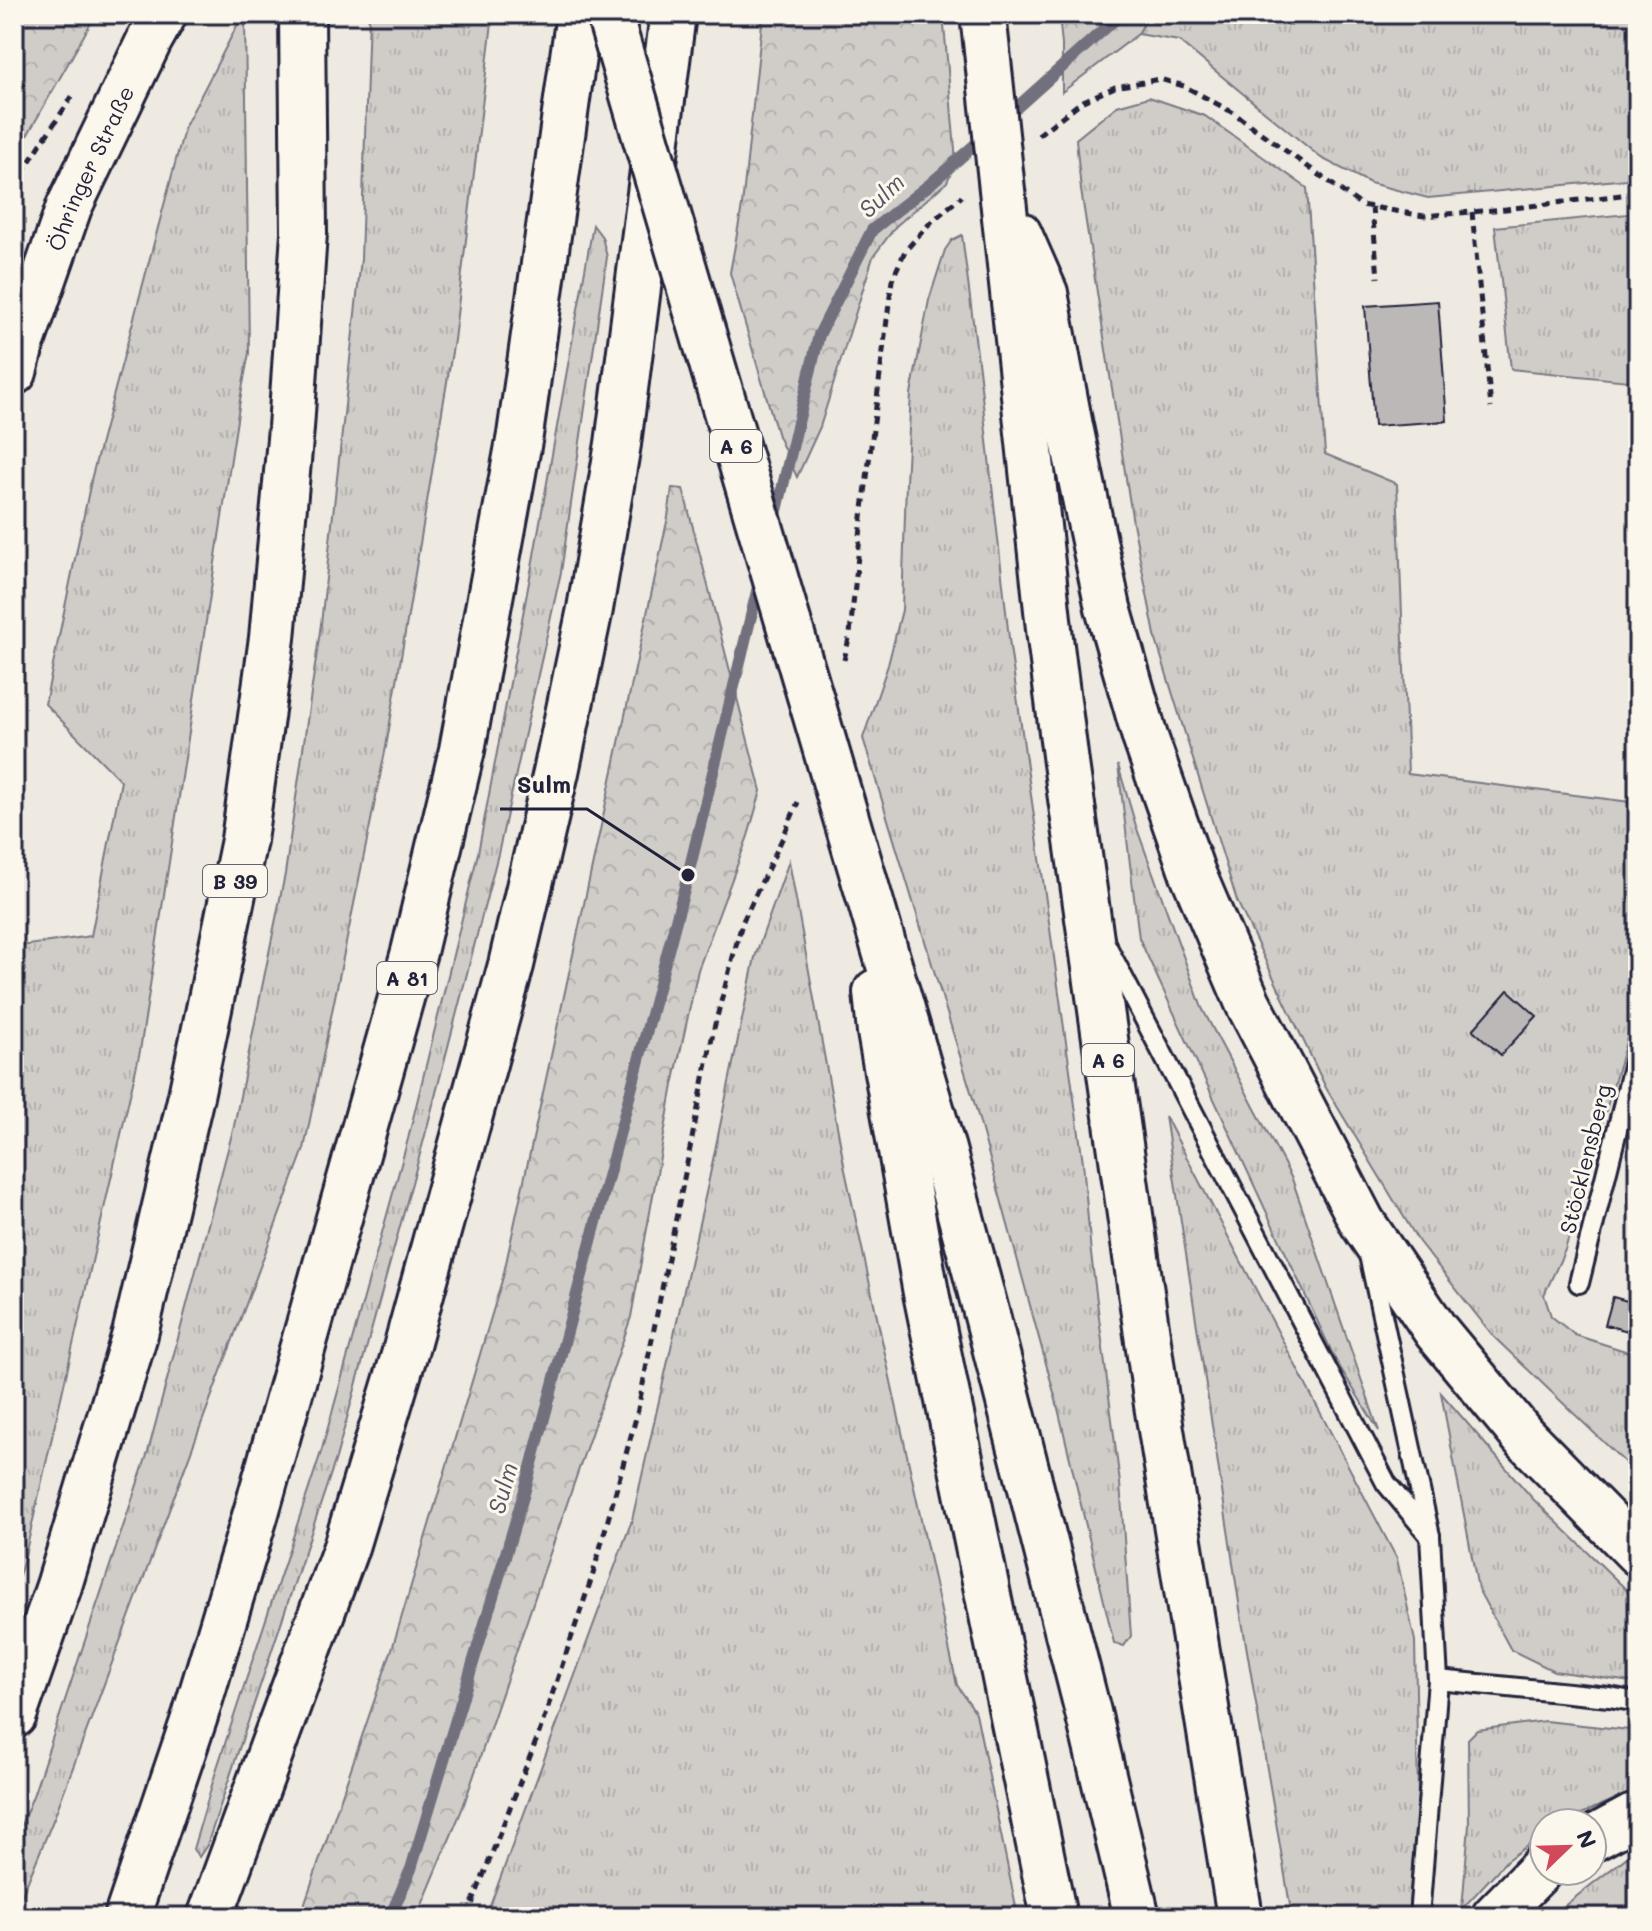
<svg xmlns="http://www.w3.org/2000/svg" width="1652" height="1931" viewBox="0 0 1652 1931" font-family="Mali,sans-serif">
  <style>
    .grass { fill: url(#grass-tufts); stroke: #797882; stroke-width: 2 }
    .forest { fill: url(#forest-crowns); stroke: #797882; stroke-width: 2 }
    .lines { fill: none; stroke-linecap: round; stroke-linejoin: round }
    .stream { stroke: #716f7c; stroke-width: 12 }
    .building { fill: #bcb8b8; stroke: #22223b; stroke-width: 2 }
    .service-casing { stroke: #22223b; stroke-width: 24 }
    .tertiary-casing { stroke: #22223b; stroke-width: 50 }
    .primary-casing { stroke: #22223b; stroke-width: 50 }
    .motorway-casing { stroke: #22223b; stroke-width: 50 }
    .path { stroke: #22223b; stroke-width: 5; stroke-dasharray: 8 6; stroke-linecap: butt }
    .service { stroke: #fbf7ec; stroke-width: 18 }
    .tertiary { stroke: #fbf7ec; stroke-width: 44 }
    .primary { stroke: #fbf7ec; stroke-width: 44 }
    .motorway { stroke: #fbf7ec; stroke-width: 44 }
    .motorway-bridge-casing { stroke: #22223b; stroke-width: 50; stroke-linecap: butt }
    .motorway-bridge { stroke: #fbf7ec; stroke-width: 44 }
    .labels { text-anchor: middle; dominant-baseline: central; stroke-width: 6; stroke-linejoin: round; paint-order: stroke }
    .shield { fill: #fbf7ec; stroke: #636270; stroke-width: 2 }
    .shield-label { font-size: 20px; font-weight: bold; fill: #22223b }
    .street-label { font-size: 22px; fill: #22223b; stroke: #fbf7ec }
    .water-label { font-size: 24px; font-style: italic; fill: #575666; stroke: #fbf7ec }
    .leader { fill: none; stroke: #22223b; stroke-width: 3 }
    .callout-dot { fill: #22223b; stroke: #fbf7ec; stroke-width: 3 }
    .callout-label { font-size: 24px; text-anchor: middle; font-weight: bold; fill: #22223b; stroke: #fbf7ec; stroke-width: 6; stroke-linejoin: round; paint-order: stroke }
  </style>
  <defs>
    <pattern id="grass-tufts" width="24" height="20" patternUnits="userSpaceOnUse" patternTransform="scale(2)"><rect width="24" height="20" fill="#d0cdc9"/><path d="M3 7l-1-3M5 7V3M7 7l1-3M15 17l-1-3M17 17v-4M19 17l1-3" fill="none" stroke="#b2b0ae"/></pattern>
    <pattern id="forest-crowns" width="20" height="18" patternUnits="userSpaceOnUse" patternTransform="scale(2)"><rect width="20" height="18" fill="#d0cdc9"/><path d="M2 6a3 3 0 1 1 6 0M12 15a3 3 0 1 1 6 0" fill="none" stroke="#b2b0ae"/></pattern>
  </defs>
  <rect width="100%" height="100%" fill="#eeeae2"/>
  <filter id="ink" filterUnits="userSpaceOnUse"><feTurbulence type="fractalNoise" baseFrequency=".0125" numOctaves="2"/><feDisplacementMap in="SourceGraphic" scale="16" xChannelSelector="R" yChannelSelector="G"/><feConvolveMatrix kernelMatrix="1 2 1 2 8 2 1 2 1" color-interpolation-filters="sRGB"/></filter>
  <g filter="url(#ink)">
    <g class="grass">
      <polygon points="243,14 245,14 249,353 240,400 140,1051 24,1560 14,1590 14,949 21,946 91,936 121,781 45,704 92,476 185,126"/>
      <polygon points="369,14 493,14 454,340 386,747 304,1149 54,1818 14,1915 14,1842 33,1796 148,1452 234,1126 285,874 321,624 361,259"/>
      <polygon points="1149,14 1638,14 1638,178 1428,198 1370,183 1321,158 1179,41 1138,34"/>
      <polygon points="1149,97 1205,116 1307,188 1325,454 1397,484 1408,774 1638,803 1638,1001 1565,1250 1544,1295 1551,1316 1575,1335 1638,1355 1638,1475 1494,1337 1419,1242 1326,1088 1237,901 1156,640 1133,523 1081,190 1076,139 1117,106"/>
      <polygon points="1638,213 1638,382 1511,369 1495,227"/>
      <polygon points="593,225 602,237 607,257 561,572 498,854 423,1143 336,1458 207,1845 199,1857 193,1849 217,1768 322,1449 408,1139 478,853 533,561"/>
      <polygon points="962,235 979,369 1010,647 1083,1162 1091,1254 1120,1483 1131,1636 1124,1646 1114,1643 1056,1400 975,1105 863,738 888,665 902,610 906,482 911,394 929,300 945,250 952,240"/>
      <polygon points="1118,765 1136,826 1202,1008 1292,1179 1379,1431 1335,1359 1139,938"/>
      <polygon points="789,861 845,1170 957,1685 976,1713 1018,1917 486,1917 632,1520 708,1184 755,957"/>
      <polygon points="1165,1116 1397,1559 1415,1641 1418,1796 1408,1917 1292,1917 1240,1609"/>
      <polygon points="1441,1393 1533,1499 1638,1601 1638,1683 1554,1671 1511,1650 1478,1589"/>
      <polygon points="1545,1721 1638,1731 1638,1789 1561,1823 1544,1823 1544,1834 1507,1860 1462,1909 1469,1825 1468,1739 1477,1730"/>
      <polygon points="1638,1854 1638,1917 1550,1917 1627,1857"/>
    </g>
    <g class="forest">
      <polygon points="14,14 96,14 14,159"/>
      <polygon points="763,14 943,14 956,161 947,182 896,226 873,257 820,427 797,477 778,436 730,273 742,206"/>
      <polygon points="1059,14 1149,14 1138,34 1062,92 1062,45"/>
      <polygon points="672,488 683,489 761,791 748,836 698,970 673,1085 631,1317 463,1807 417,1917 300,1917 393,1646 503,1277 668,517"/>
    </g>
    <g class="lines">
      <g class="stream">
        <polyline points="1005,118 1121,14"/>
        <polyline points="774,523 819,335 872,230 929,185 985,136"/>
        <polyline points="390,1917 411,1869 525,1490 688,875 760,579"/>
      </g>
    </g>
    <g class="building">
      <polygon points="1438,301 1447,421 1374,426 1365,306"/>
      <polygon points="1508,990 1537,1016 1501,1055 1473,1030"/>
      <polygon points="1613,1297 1638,1304 1632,1332 1605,1325"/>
    </g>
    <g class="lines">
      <g class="service-casing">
        <g id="service">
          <polyline points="1105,943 1386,1483 1430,1536"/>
          <polyline points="1369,1255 1430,1536 1438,1680 1419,1917"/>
          <polyline points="1579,1283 1638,1046"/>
          <polyline points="1438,1680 1609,1697 1638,1702"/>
        </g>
      </g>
      <g class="tertiary-casing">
        <g id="tertiary">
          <path id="s1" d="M14,372L21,345L69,207L150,39L164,14"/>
        </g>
      </g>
      <g class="primary-casing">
        <polyline id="primary" points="14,1715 59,1586 135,1334 191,1096 244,840 272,638 291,428 304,233 302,14"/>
      </g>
      <g class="motorway-casing">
        <g id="motorway">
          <polyline points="1003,199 1050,638 1066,763 1157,1405 1240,1917"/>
          <polyline points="1019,234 1045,293 1070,426 1108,608 1145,737 1193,874 1248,1003 1362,1222 1436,1331 1523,1436 1638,1553"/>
          <polyline points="864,879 942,1146 988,1319 1088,1712 1137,1917"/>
          <polyline points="876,992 880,1032 926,1293 1054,1917"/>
          <polyline points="1592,1839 1631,1818 1638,1816"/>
          <polyline points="127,1917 195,1716 256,1513 414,952 462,750 520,435 579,14"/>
          <polyline points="210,1917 346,1547 405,1352 511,965 556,772 590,609 618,444 673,14"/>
          <polyline points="1494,1917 1544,1866"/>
        </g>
      </g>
      <g class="path">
        <polyline points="1038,135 1081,102 1115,87 1160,79 1184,86 1232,112 1361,205 1424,216 1506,209 1638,193"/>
        <polyline points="14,185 73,95"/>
        <polyline points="1372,207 1378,278"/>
        <polyline points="1472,212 1491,408"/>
        <polyline points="844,660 850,634 862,517 892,280 905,251 930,223 962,196"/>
        <polyline points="467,1917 538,1736 593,1574 637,1414 714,1028 742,923 784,835 798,802"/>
      </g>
      <use href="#service" class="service"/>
      <use href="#tertiary" class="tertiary"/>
      <use href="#primary" class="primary"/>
      <use href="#motorway" class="motorway"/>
      <g class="motorway-bridge-casing">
        <g id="motorway-bridge">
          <polyline points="609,14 864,879"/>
          <polyline points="983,14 1003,199"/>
        </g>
      </g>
      <use href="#motorway-bridge" class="motorway-bridge"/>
    </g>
  </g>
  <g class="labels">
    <g class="shield">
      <rect x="710" y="430" width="52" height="32" rx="6"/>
      <rect x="203" y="865" width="64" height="32" rx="6"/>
      <rect x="377" y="962" width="60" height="32" rx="6"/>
      <rect x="1082" y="1044" width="52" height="32" rx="6"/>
    </g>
    <g class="shield-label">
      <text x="736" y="446">A 6</text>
      <text x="235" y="881">B 39</text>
      <text x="407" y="978">A 81</text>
      <text x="1108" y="1060">A 6</text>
    </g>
    <g class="street-label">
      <text stroke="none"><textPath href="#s1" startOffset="218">Öhringer Straße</textPath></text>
      <text transform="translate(1585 1159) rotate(-76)">Stöcklensberg</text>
    </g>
    <g class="water-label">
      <text transform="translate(881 195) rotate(-43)">Sulm</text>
      <text transform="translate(502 1488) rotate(-74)">Sulm</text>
    </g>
  </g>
  <path class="leader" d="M688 875L587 809H500"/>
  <circle class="callout-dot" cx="688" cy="875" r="8"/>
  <g class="callout-label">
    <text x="544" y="793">Sulm</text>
  </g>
  <rect width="1652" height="1931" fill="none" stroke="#fbf7ec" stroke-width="48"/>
  <rect x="24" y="24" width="1604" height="1883" fill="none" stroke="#22223b" stroke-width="3" filter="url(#ink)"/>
  <g transform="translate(1568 1847) rotate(67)"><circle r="38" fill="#fbf7ec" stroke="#a4a2a5" stroke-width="2"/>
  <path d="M0-6L14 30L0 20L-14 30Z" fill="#d1495b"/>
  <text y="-12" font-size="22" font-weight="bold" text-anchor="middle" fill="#22223b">N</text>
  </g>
</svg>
